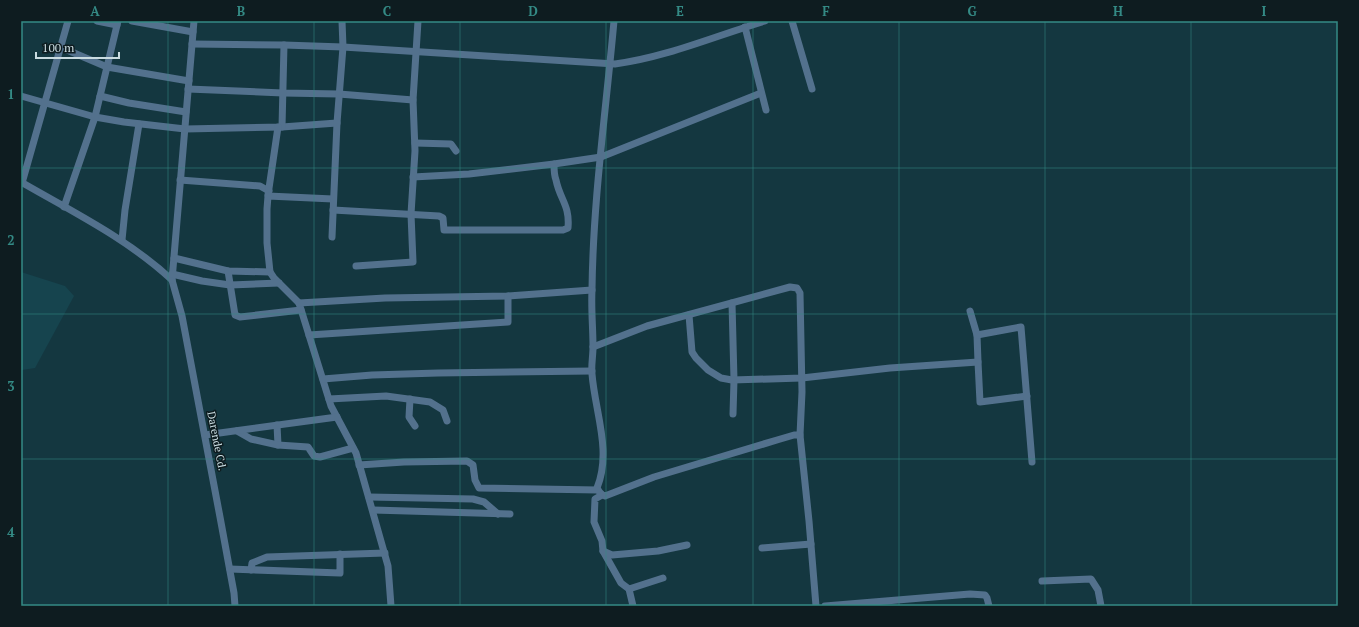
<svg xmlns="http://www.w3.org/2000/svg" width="1359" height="627" viewBox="0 0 1359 627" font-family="'PT Serif',serif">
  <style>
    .built { fill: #16444e }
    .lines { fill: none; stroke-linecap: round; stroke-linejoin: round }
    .minor { stroke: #53718d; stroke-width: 7 }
    .grid { fill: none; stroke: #348a85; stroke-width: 1; stroke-opacity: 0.55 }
    .labels { text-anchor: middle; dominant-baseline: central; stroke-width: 3; stroke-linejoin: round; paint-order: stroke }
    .street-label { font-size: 11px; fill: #c9dbe0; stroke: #0e1c20 }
    .neatline { fill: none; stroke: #348a85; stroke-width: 1.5 }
    .grid-label { font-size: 13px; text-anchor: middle; font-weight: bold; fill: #348a85 }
  </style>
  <rect width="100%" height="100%" fill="#143740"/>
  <polygon class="built" points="21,272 65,286 74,296 35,368 22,370"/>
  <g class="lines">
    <g class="minor">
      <polyline points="97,21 117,25"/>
      <polyline points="132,21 193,32"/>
      <polyline points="194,21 172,280 182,316 220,517 234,593 235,606"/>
      <path d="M614,21C606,110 593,200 592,290C591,309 593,328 593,347C593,356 591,366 592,374C595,412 612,451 597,488C599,492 602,495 605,496L654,477L777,440L794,435H800"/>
      <polyline points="792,21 812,89"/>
      <polyline points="745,27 766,110"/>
      <path d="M192,44L284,45L343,47L615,64C667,57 715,36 765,21"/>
      <polyline points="60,47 107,67 189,81"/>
      <polyline points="188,89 283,93 339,94 413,100"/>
      <polyline points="21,96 95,117 124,122 185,129 282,127 337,123"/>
      <polyline points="100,96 129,103 186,112"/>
      <polyline points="282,127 284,45"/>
      <polyline points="415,143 451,144 456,151"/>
      <polyline points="413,177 469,174 554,164 601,157 761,93"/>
      <polyline points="180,180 260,186 269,191"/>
      <path d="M21,182C73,212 128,239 172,280"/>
      <polyline points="22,183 68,21"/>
      <polyline points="268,195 278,127"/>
      <polyline points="333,199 268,196 267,209 267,243 270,272 274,278 299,303 331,406 356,453 388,566 391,606"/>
      <polyline points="64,207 95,117 118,21"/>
      <path d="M333,210L439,216L443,218L444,230H563L568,228C570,205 560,200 556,180C554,175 554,170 554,164"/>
      <polyline points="332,237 337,123 343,47 342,21"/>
      <polyline points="122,240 125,210 139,124"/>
      <polyline points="174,258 228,271 270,272"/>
      <polyline points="356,266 413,262 411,214 415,151 413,100 418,21"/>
      <polyline points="228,271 235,315 240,317 301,310"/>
      <polyline points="172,274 202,281 230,285 279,283"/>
      <polyline points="299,303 385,298 508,296 592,290"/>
      <polyline points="732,303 734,380 733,414"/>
      <polyline points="970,311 977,335 978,362"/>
      <polyline points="689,315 692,352 696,358 708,370 721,378 732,380 802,378 890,368 978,362 980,402 1027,396"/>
      <polyline points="309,335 508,322 508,296"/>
      <polyline points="977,335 1021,327 1032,462"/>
      <polyline points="593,347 647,326 790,287 797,288 800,293 802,392 800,435 809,521 816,606"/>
      <polyline points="323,379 372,375 438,373 592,371"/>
      <polyline points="329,399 386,396 430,402 443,410 447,421"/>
      <polyline points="410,399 409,417 415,426"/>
      <polyline points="277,425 278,445 308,447 314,456 320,457 353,448"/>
      <polyline points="237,431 251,439 278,445"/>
      <polyline points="205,435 337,417"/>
      <polyline points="359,465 404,462 467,461 473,465 475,480 479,488 598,490"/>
      <polyline points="602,495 595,499 594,522 602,541 603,551 621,583 629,589 633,606"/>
      <polyline points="369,497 473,499 484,502 498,514"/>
      <polyline points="373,510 510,514"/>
      <polyline points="762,548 811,544"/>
      <polyline points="603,551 612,555 658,551 687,545"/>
      <polyline points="230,569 340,573 340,554"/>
      <polyline points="251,570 252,563 267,557 385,553"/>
      <polyline points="1042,581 1091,579 1098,590 1101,606"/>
      <polyline points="629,589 663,578"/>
      <polyline points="825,606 970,594 985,595 987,598 989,606"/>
    </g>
  </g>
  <path class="grid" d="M168,21V606M314,21V606M460,21V606M606,21V606M753,21V606M899,21V606M1045,21V606M1191,21V606M21,168H1338M21,314H1338M21,459H1338"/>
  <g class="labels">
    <g class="street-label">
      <text transform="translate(217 441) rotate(79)">Darende Cd.</text>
    </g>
  </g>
  <rect width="1359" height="627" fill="none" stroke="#0e1c20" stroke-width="44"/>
  <path d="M36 52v6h83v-6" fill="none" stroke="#c9dbe0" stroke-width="2"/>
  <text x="42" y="52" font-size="12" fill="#c9dbe0" stroke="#0e1c20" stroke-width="3" paint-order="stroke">100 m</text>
  <rect x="22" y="22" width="1315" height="583" class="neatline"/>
  <g class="grid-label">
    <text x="95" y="16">A</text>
    <text x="241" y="16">B</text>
    <text x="387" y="16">C</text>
    <text x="533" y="16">D</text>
    <text x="680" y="16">E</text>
    <text x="826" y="16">F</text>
    <text x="972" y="16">G</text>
    <text x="1118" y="16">H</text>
    <text x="1264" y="16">I</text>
    <text x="11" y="99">1</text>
    <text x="11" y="245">2</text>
    <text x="11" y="391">3</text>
    <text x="11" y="537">4</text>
  </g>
</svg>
